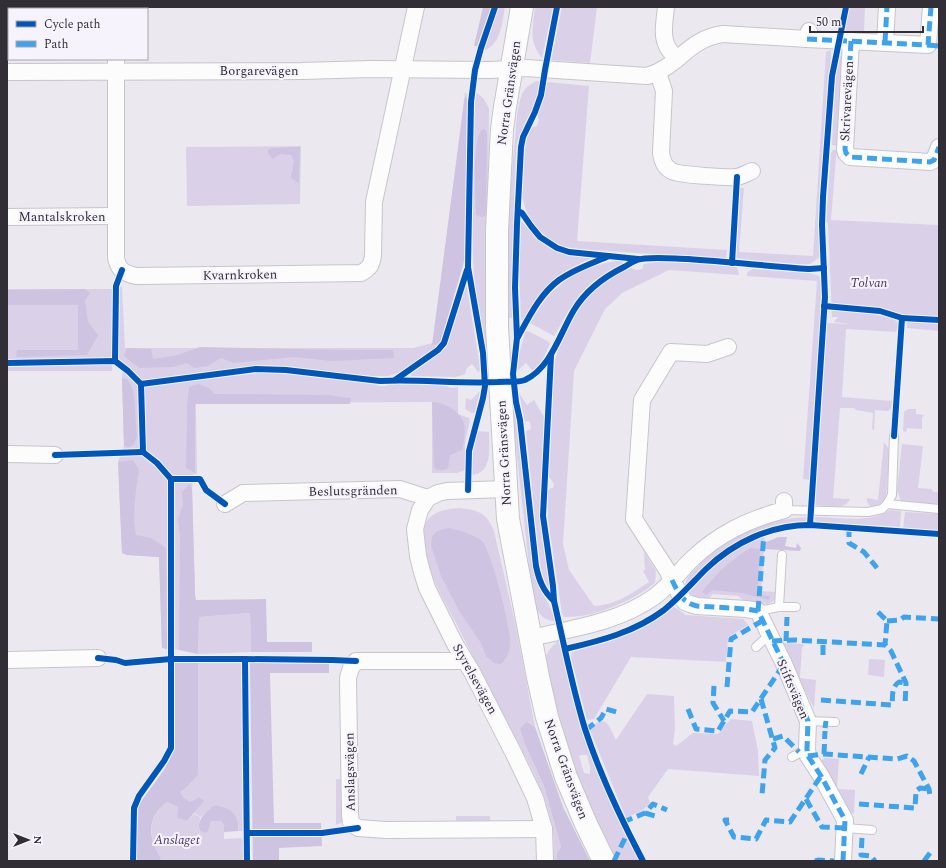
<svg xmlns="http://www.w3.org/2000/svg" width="946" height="868" viewBox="0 0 946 868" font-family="Spectral,serif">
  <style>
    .green { fill: #dad1e8; fill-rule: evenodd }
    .forest { fill: #cec3e1 }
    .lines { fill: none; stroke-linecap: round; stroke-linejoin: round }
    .lane-casing { stroke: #c7c5cb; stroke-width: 10 }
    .street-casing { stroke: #c7c5cb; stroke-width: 18 }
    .secondary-casing { stroke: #c7c5cb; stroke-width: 24 }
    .lane { stroke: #fcfcfd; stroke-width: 8 }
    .street { stroke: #fcfcfd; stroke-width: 16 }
    .secondary { stroke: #fcfcfd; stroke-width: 22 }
    .quiet { stroke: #3ea3eb; stroke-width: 5; stroke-dasharray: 10 5; stroke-linecap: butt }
    .cycleway-casing { stroke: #f6f3fd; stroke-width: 8 }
    .cycleway { stroke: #0057b8; stroke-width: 6 }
    .labels { text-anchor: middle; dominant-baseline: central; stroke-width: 4; stroke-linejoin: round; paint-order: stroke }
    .street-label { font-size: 13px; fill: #312f35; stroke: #f6f3fd }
    .park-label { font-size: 13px; font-style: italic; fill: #4f3572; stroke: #f6f3fd }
  </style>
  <rect width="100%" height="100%" fill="#ebe8f0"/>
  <g class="green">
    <path d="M499,7H505C502,23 501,45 483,51V48Z"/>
    <path d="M535,7H553L542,58C528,41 533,27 535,7Z"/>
    <polygon points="562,7 597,7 590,63 551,60"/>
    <polygon points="850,7 865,7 864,31 856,31 855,35 844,34 845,23"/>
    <polygon points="831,50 820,257 810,264 798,265 736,258 740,188 744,188 739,252 813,256 826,52"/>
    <polygon points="839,54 844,59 839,146 832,145 832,143 836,71"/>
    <path d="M537,81H540L536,101L525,123L517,143L516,155L512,259V318H507C508,259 508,199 515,140C516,127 517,104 523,92C526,87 532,83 537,81Z"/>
    <path d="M548,82L589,86L577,241L727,250L726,259L580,249L563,247L547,237L540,231L528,216L522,197L523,159L527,138L529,131L533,127L537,126L539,120L537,113C543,103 542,90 548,82Z"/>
    <polygon points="465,92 467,94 466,256 446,323 437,347 398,373 388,376 370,376 264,365 188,374 189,381 268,372 374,383 379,386 386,386 390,383 442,384 451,388 458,387 458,414 469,418 470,420 465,443 465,470 457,473 432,473 432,402 196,403 197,474 194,474 192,488 195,595 196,600 189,612 179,650 162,648 159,557 127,555 122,553 118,462 124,446 122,378 123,364 119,358 118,354 119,286 122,287 125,348 413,348 433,343"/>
    <path d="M474,92C482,95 486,101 489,109L487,347H484L474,277L472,231Z"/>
    <polygon points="301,146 300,204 187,206 186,147"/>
    <path d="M833,150H838L836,157L831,220L939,225V331L907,328V322L894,321L899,323L896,332L846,329L842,397L892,401L891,409L888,411L875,410L874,430L872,429L873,413L856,410L854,408H840L833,498L850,499C846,511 825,505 815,505L827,323L852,324L834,322L838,317H832L828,223L826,222L831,153Z"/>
    <path d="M522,222C533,234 544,247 559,252C567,254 588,254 592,258C584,262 576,265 569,269C549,282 533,300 523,321L521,319L519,270L520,223Z"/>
    <path d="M622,260L623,263L611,269L592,282L580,294L569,310L554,336L530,323C535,315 540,306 546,299C565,276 592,264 622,260Z"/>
    <path d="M657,262L693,263L737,267L739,275L669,270L622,293L605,309L574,371L563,544L569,570L594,606C616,605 632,593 649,582L643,571L645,570L644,552L656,571L655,583C633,601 594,618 564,617L562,614L548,518V491L551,488H553L554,484L549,477L554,368C558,336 582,297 609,279C616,274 624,271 631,268L636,270L642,269L644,264Z"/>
    <polygon points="753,269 809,273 819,276 822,281 811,480 803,479 817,281 747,276 747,272"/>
    <polygon points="465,286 467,288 480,367 479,373 472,364 467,368 465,374 456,377 411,376 411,374 446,348"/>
    <rect x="7" y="289" width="105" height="82"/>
    <path d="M528,331L549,342L550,344L541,363L533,371L526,363L517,371C517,358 522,345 525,332Z"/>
    <polygon points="480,391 475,412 472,413 465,409 466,398 471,400"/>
    <path d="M519,393L527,405L534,400L544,417L540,509L550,591C539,575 540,556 537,538C533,502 530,466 526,431L531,429L530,422L528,421L525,422Z"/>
    <path d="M511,402L516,420L521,444L534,572C537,590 551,603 555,621C543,621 537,612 533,602Z"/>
    <polygon points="908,409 916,409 916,414 924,415 922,418 922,429 907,428 906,432 903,431 904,412"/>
    <path d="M478,431L489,432C489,447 493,473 472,475C472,462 469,442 478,431Z"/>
    <polygon points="884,442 890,451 886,497 882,502 877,506 870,506 867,502 867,498 878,500"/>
    <polygon points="902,444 923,446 918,488 931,489 934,492 939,492 939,505 905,502 901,501 897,490"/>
    <path d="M460,508C478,510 487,513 494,531L516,627L535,727L528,722L520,728L524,742L544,786L561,847L557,853L556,861H554C554,849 554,836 552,825C544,787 523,753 506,719C489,688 473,657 457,625C444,601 422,563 423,535C424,513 442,509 460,508Z"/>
    <path d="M890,510L901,511L900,527L817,522L814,519L815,517C839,517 870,524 890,510Z"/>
    <polygon points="905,512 939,514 939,530 903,528"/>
    <path d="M807,517V520L806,521C799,522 791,522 784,523C738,534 717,554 685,586C686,577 692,572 698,566C726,535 766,519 807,517Z"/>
    <polygon points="765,535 761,591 775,592 776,598 774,601 768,604 745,602 738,596 713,594 708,599 694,597 688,592 722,559 741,546"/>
    <polygon points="673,606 686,615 743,619 748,625 728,637 726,662 631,657 594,719 587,720 571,657 572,652 623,636 659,617"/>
    <polygon points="250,613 251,652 198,654 199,617"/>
    <path d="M559,640C567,671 573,702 583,732C598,777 617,820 639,861H615L584,798L565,745L545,663C546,652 551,647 559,640ZM581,755H587L590,767V774L584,773L579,756Z"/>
    <polygon points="783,643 804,644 802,648 800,678 816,680 814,708 781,644"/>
    <polygon points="869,659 885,660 884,677 868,675"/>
    <path d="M198,662H232L240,663L243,668V831H238C241,812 229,811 214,805L201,817L194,813L203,801L199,797L190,802L184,798L180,792L186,788L198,775Z"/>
    <path d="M647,694L674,696L675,729L673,744L676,746L693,733L718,734L731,719L752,721L758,751L759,776L668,769L648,797L650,803L643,810L626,818L590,730C591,727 593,725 597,723C608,716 612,733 616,740Z"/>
    <polygon points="825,758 839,759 837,789 855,790 854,813 852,814 821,761"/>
    <polygon points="336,779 342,779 343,822 336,825"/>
    <path d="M167,802L178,807L177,818L187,821L194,814L200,817L199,828L200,831L204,833L208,832L211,821H221L224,825V839L241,838L243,841V861H161C161,856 158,854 156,850C148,831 150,815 167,802Z"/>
    <polygon points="456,816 490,816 490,823 456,824"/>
  </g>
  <g class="forest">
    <polygon points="483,7 491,7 477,46 474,46"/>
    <polygon points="465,96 467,100 464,260 440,343 432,345"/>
    <path d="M483,129L485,130L487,133L486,211L485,216L482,217L476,215C476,199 471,137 483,129Z"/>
    <polygon points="300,147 299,183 291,178 294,161 291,155 280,154 273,159 268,153 268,150 271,148"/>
    <polygon points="85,289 90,293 85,300 88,322 98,335 87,355 16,357 17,350 78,350 78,305 7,305 7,290"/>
    <polygon points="200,347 341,350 393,350 394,358 332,361 293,357 234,363 221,358 208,366 194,368 187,363 173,367 139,368 124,356 127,348 151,349 153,359 178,355"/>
    <polygon points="122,378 127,379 131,385 134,395 137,438 133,445 129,447 124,446"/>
    <polygon points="199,384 209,388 215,394 328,395 351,398 350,404 195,404 195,473 186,468 187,407 189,387"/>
    <path d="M432,402C442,402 457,409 462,419C467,427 464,442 462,450L450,455L448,468L444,470H437L434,467Z"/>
    <path d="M133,460L139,470C136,489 132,516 136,535L151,538L166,548L167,649L162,648L159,557L127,555L122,553L118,462Z"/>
    <polygon points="190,484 192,488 195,595 196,600 266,599 267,642 312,642 312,652 251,652 250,613 199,617 198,654 179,650 180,537 178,519 183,504 182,492"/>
    <path d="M450,528C460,531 473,534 482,541C491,550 511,628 510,642C510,651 507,659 501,664L494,663L486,656L481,643L459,611L441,576L431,545L432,537L436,532L443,529Z"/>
    <polygon points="779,537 787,537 785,546 796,548 797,543 801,548 800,551 764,549 766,542"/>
    <path d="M750,548L760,549L757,595L770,596L769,600L742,593L713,590L706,595L702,592C717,572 729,562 750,548Z"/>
    <path d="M175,661L198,662V775L186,788L180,792L184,798L190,802L199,797L204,801L187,821L177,818L178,807L167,802C147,816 147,838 161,858L160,861H135L136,814L140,803L164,770L170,759L174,745Z"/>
    <polygon points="250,663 329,664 329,673 270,673 274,823 321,823 322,846 279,848 279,861 253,861"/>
    <polygon points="527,722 535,727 563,807 590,861 556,861 557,853 561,847 544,786 524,742 520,728"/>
    <path d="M214,805C230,808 240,813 238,831L224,832V825L221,821H211L208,832L204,833L200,831C196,820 206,812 214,805Z"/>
  </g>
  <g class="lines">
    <g class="lane-casing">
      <g id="lane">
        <polyline points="887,504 939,509"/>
        <polyline points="784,510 868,512 882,509 887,504 892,495 894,436"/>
        <polyline points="779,607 782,555"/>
        <polyline points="758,611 779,607 796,607"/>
        <polyline points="756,647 769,635"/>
        <polyline points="808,721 835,722"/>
        <polyline points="792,757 807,749"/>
        <polyline points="845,828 872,830"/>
      </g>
    </g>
    <g class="street-casing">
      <g id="street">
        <polyline points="115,7 115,9"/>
        <path d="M666,7C665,19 661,35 667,46C669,51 674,55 677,59"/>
        <polyline points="807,39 928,45 931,7"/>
        <polyline points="851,41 845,149 846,153 850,157 930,162 934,160 939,147"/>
        <polyline points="885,42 887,7"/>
        <path d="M116,59V258C119,271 124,273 136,276L361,273C369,269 372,265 373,255L374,202L416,7"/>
        <path d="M7,72L302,71L370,69L490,70L526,68L647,76C679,67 687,39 723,34L807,39L809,31"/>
        <path d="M658,73L664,91L661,153C662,160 665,168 672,171C678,175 730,178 737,177C742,176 747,173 752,171"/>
        <polyline points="7,217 116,216"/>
        <polyline points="728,347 707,354 671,352 642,400 634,519 667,570 680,595 685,602 690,604 697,606 746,609 758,611 784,664 808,721 807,749 808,756 821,776 845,820 843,861"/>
        <polyline points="7,454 55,455"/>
        <polyline points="428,498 420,510 415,529 418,556 422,572 427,588 455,644 472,672 514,754 535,798 544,829 545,861"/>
        <polyline points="225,504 243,493 400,489 428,498 438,493 447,491 506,489"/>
        <path d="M531,638C573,628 617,623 654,597C668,587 679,572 691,560C718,534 747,520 784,510V501"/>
        <polyline points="7,660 98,658"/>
        <polyline points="465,661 356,661 351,668 348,678 350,815 351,823 358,828 386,830 544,829"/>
      </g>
    </g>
    <g class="secondary-casing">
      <polyline id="secondary" points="522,7 505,107 502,129 497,231 497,327 508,519 538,677 547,717 566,777 586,824 604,861"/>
    </g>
    <use href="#lane" class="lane"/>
    <use href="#street" class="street"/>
    <use href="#secondary" class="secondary"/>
    <g class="quiet">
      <polyline points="807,39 928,45 931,7"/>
      <polyline points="851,41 845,149 846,153 850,157 930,162 934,160 939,147"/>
      <polyline points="885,42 887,7"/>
      <polyline points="928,45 939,46"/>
      <polyline points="849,527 849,543 864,552 877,568"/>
      <path d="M672,580C678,593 683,603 697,606L746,609L758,611L784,664L808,721L807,749L808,756L821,776L845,820L843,861"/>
      <polyline points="758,611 764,533"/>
      <polyline points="878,612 887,621 885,645"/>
      <polyline points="887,621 900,620 904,617 939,619"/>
      <polyline points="772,641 795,640 885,645 891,651 906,683 905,706"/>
      <polyline points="786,641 787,617"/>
      <polyline points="823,655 823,642"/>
      <polyline points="714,686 713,703 724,721"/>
      <polyline points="727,687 731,639 762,621"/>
      <polyline points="761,699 775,748 765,760 762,795"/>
      <path d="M821,700L892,705C893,696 891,687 899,682L906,683"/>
      <polyline points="688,709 696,729 718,731 730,711 752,712 784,664"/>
      <polyline points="825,728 826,721"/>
      <polyline points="586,730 601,718 606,709 620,713"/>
      <polyline points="773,739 783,736 799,752"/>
      <polyline points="824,754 825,731"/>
      <polyline points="808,756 824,754 897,759 907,756 914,761 929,789 930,796"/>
      <polyline points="861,774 869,757"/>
      <polyline points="806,799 822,827 845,828"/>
      <polyline points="859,804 915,808 916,791 920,788 929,789"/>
      <polyline points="645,813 655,816"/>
      <polyline points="729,820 725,820 734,837 756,839 766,820 790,822 821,776"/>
      <polyline points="623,822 645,813 653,804 667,810"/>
      <polyline points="862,838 861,855 871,856 875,861"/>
      <polyline points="614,861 628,832"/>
      <polyline points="815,861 818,860 834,861"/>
      <polyline points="924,861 930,853"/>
    </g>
    <g class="cycleway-casing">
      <g id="cycleway">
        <polyline points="518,211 522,213 531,226 540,237 557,248 569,252 638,259"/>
        <polyline points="732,263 737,177"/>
        <polyline points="824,306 880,311 902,318 939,320"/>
        <path d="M518,337C529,317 540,294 559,280C574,269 593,263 609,256"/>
        <path d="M551,355L543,516L553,586L554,601C564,644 572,687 585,729C600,775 621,819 643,861"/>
        <polyline points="115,361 116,286 122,270"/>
        <path d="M7,363L115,361L128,371L141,384L256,369L286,370L380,381C419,379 458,384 498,382C506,381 517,383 525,380C551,368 560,333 574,310C586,290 604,277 624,267C628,265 633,261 637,260C648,256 676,259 688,259C729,262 769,266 809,269L824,268"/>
        <polyline points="395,380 438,350 444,343 467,270"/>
        <polyline points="894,436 902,318"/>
        <polyline points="55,455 143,452"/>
        <polyline points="171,479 200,479 206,490 225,504"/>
        <polyline points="468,490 469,451 483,398 485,386 483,353 468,267 471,102 475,70 481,48 495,7"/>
        <polyline points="810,525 825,297 822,225 823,197 832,76 846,7"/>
        <path d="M554,601C543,591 539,580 536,566L520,420L516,402L513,374L517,338L515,288L517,224L521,147L523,137L535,112L541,95L545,70L557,7"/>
        <path d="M565,649C600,641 635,632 664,610C679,598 692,583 706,569C734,542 771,525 810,525L939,534"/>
        <polyline points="98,658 116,660 125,663 171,659 245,659 247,861"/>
        <polyline points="245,659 332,660 356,661"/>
        <polyline points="247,833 322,833 358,828"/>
        <polyline points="133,861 134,808 139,796 164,761 171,748 171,479 157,463 143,452 141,384"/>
      </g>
    </g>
    <use href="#cycleway" class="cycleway"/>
  </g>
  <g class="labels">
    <g class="street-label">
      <text x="259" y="71">Borgarevägen</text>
      <text transform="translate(509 93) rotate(-82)">Norra Gränsvägen</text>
      <text transform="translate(847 101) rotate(-87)">Skrivarevägen</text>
      <text x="62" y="217">Mantalskroken</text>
      <text transform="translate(240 275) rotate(-1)">Kvarnkroken</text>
      <text transform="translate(504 453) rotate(-93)">Norra Gränsvägen</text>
      <text transform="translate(353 491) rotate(-1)">Beslutsgränden</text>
      <text transform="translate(475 679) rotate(61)">Styrelsevägen</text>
      <text transform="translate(793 689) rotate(67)">Stiftsvägen</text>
      <text transform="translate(566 769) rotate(70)">Norra Gränsvägen</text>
      <text transform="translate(350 772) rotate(-91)">Anslagsvägen</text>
    </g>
    <g class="park-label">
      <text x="869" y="283">Tolvan</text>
      <text x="177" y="840">Anslaget</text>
    </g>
  </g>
  <rect width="946" height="868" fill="none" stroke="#312f35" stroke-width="16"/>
  <rect x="8" y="8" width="140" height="52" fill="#f6f3fd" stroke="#a7a5ad"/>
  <rect x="16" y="21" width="20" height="6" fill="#0057b8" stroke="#a7a5ad"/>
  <text x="44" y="28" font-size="12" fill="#312f35">Cycle path</text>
  <rect x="16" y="41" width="20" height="6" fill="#3ea3eb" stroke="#a7a5ad"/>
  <text x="44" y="48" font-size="12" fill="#312f35">Path</text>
  <g transform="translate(28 840) rotate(90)" stroke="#f6f3fd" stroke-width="3" paint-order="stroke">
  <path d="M0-3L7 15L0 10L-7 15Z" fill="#312f35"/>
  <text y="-6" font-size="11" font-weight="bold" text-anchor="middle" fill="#312f35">N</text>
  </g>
  <path d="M810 26v6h113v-6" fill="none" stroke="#312f35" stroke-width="2"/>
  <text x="816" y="26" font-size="12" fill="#312f35" stroke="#f6f3fd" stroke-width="3" paint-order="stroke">50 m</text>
</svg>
